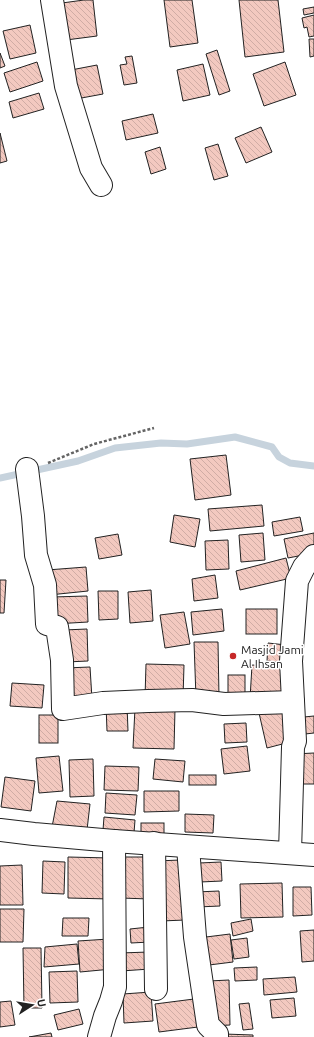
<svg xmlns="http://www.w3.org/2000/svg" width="314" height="1037" viewBox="0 0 314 1037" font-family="Ubuntu,sans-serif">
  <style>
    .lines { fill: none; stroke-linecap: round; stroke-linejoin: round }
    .stream { stroke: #c7d3dd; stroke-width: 7 }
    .building { fill: url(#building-back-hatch); stroke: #222 }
    .minor-casing { stroke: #222; stroke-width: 24 }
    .path { stroke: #646464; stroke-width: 2.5; stroke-dasharray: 3 2; stroke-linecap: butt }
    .minor { stroke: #fff; stroke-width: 22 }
    .poi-dot { fill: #c62828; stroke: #fff; stroke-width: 1.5 }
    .labels { text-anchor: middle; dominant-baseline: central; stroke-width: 3; stroke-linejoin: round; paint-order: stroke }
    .poi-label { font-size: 12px; fill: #222; stroke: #fff; text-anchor: start }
  </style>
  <defs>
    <pattern id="building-back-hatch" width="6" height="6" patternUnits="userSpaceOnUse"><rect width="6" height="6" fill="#f3c9c0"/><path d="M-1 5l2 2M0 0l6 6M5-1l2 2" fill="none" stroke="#d0aca5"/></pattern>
  </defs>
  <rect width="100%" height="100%" fill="#fff"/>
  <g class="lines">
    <polyline class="stream" points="0,478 78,461 115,448 161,443 187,444 235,437 272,447 279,457 290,463 314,466"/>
  </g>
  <g class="building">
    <polygon points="84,0 93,0 97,36 66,40 62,3"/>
    <polygon points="164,0 192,0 198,43 170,47"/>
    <polygon points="239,0 278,0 284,52 245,57"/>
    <polygon points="314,7 314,13 304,15 303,9"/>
    <polygon points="314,15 314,36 309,37 307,27 304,28 302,18"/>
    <polygon points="30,25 36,53 10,59 3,31"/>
    <polygon points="309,39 314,39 314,56 310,57"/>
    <polygon points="217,50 230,91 219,95 206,54"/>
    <polygon points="0,53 5,66 0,68"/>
    <polygon points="132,56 137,83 124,85 120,65 127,64 125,57"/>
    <polygon points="37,62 43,81 10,92 4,73"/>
    <polygon points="285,62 296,95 264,106 253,74"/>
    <polygon points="203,64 210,95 183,101 177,70"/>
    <polygon points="97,65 103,94 76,99 71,70"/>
    <polygon points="39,93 44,109 13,118 9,102"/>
    <polygon points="153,114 158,133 126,140 122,121"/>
    <polygon points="261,127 272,152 246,163 235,138"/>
    <polygon points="0,133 7,161 0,163"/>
    <polygon points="218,144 228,176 214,180 205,148"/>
    <polygon points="160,147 166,169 151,174 145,152"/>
    <polygon points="226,455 231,495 195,500 190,459"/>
    <polygon points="262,505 264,526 210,531 208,509"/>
    <polygon points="174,515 200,519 195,547 170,542"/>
    <polygon points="300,517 303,531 274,536 272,522"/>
    <polygon points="263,533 265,560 241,562 239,535"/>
    <polygon points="314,533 314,553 288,558 284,539"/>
    <polygon points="118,534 122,555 99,559 95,538"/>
    <polygon points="228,540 229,569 206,570 205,541"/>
    <polygon points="286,558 291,578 240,590 236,571"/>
    <polygon points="86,567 88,591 49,595 47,570"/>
    <polygon points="215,575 218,598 194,601 192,579"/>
    <polygon points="0,580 6,580 4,613 0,613"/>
    <polygon points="151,590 153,621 130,623 128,592"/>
    <polygon points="98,591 118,591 118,619 99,620"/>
    <polygon points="87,596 88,622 54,624 52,597"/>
    <polygon points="222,609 224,631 193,635 191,612"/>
    <rect x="246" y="609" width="31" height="25"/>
    <polygon points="184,612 190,644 165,648 160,615"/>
    <polygon points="87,629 88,661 66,662 64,630"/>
    <polygon points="194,642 218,642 219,697 196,698"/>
    <polygon points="268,643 286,645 285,663 267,661"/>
    <polygon points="146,664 184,665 183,698 145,698"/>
    <polygon points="252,665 285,667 283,701 250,699"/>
    <polygon points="90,667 92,699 66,700 65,668"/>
    <rect x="228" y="675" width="17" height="25"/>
    <polygon points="12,683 44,685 42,708 10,706"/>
    <polygon points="106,705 127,705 128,731 107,731"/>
    <polygon points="285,707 294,741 267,748 259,713"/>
    <polygon points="135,708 175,709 174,749 133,748"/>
    <rect x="39" y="715" width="19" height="28"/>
    <polygon points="314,716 314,733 305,734 304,717"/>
    <polygon points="246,723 247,742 225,743 224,724"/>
    <polygon points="247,746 250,771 224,774 221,749"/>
    <polygon points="314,753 314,784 295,784 294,754"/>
    <polygon points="59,756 63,791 39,793 36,758"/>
    <polygon points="93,759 94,796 70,797 69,760"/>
    <polygon points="155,759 185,761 183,782 153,779"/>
    <polygon points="105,766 139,767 138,791 104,790"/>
    <rect x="189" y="775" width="27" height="10"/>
    <polygon points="5,777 35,781 31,811 1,807"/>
    <polygon points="144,791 179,791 179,811 144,812"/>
    <polygon points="106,793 137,795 135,815 105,813"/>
    <polygon points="57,801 90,804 87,830 52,827"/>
    <polygon points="185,814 214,815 213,833 185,832"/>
    <polygon points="104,817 135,820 134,833 103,830"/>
    <rect x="141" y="823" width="23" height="11"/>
    <polygon points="68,857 110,858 110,899 68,898"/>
    <polygon points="121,857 150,857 149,899 121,898"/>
    <polygon points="180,860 185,920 161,921 157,861"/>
    <polygon points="43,861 65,862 64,894 42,893"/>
    <polygon points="221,862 222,881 200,882 199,863"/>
    <polygon points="22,865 23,905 0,905 0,866"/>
    <polygon points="282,883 283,917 241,918 240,884"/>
    <polygon points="293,887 311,887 312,915 293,916"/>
    <polygon points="219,891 220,906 197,907 196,892"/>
    <polygon points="0,909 24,909 23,942 0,942"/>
    <polygon points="63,918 89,918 88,936 62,936"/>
    <polygon points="251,919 253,931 233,936 231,923"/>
    <polygon points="149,927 150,942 131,943 130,929"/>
    <polygon points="314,930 314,961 302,962 300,931"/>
    <polygon points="230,934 233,962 201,966 198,938"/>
    <polygon points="247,938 249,957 234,959 231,940"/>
    <polygon points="109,939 112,969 80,972 78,941"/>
    <polygon points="77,944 79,964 44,967 45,947"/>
    <polygon points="23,948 41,948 42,1008 24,1008"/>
    <polygon points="149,952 150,969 121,971 120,953"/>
    <polygon points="257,967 257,980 235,981 234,968"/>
    <polygon points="77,971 78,1002 50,1003 49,972"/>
    <polygon points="295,977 297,992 264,995 263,979"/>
    <polygon points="229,980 230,1025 210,1026 209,981"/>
    <polygon points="151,992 153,1021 124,1023 123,994"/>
    <polygon points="294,998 296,1016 272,1018 270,1000"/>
    <polygon points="194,999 198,1027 159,1032 155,1004"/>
    <polygon points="11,1001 15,1025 0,1027 0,1002"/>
    <polygon points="249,1003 253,1029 243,1030 239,1004"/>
    <polygon points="79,1009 83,1024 58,1030 54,1015"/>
    <polygon points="51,1033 52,1037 29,1037"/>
    <polygon points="224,1034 253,1035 253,1037 224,1037"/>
  </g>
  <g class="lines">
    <g class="minor-casing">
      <g id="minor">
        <polyline points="52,0 66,86 91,168 101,185"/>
        <polyline points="27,469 33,516 36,555 45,585 47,624 57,627 62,660 63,709 103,703 148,701 192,700 224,704 293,702"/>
        <polyline points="0,830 34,834 114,841 314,855"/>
        <polyline points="154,843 156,989"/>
        <polyline points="188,847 195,937 208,1025 217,1034 217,1037"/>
        <polyline points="290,853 293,747 295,741 291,661 297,581 304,567 314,556"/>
        <polyline points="99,1037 105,1016 111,1001 115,987 114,841"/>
      </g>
    </g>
    <polyline class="path" points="48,463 94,444 154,428"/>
    <use href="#minor" class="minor"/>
  </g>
  <circle class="poi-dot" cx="233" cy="656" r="4"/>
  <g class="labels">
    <g class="poi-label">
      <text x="241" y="649">Masjid Jami<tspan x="241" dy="14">Al Ihsan</tspan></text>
    </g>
  </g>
  <g transform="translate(32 1005) rotate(78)" stroke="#ffffff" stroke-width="3" paint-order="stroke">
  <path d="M0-3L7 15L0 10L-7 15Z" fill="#222222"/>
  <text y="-6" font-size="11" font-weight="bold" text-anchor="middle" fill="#222222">U</text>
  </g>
</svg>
